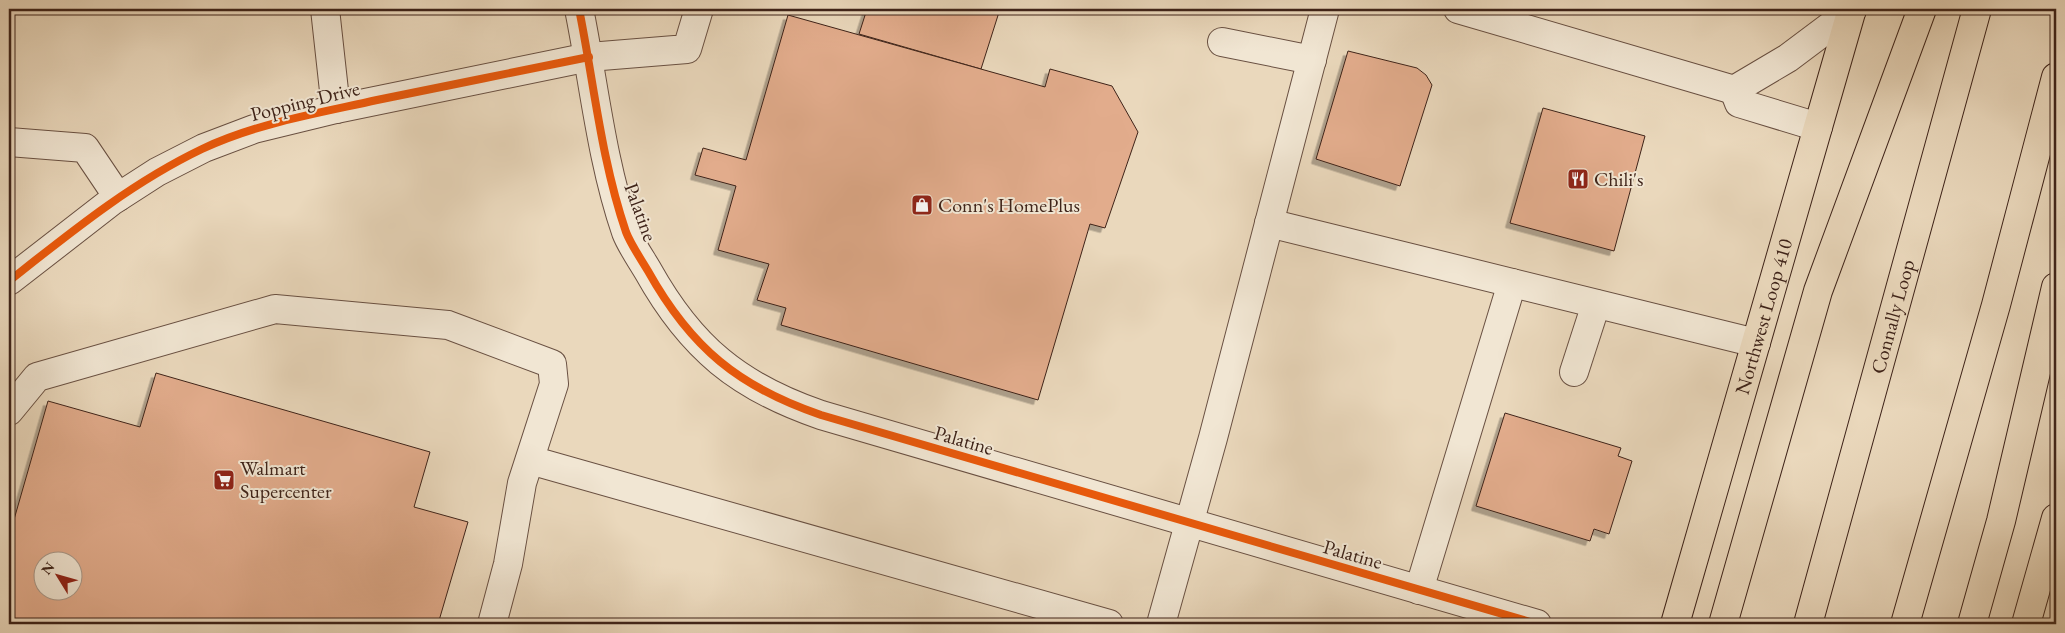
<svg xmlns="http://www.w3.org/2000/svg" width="2065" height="633" viewBox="0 0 2065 633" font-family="'EB Garamond',serif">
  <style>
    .building { fill: #e2ac8c; stroke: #3e2319; fill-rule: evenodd; filter: url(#shadow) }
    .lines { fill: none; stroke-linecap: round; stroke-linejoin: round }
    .minor-casing { stroke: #695042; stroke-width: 30 }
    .major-casing { stroke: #3e2319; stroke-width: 30 }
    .highway-casing { stroke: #3e2319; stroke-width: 30 }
    .minor { stroke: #f1e6d3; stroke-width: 28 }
    .major { stroke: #ead8bc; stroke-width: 28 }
    .highway { stroke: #ead8bc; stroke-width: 28 }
    .cycleway-casing { stroke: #f1e6d3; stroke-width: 11 }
    .cycleway { stroke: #e8590c; stroke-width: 8 }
    .labels { text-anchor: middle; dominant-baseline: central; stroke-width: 4; stroke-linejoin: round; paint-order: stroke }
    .street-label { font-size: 20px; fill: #3e2319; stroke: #f1e6d3 }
    .poi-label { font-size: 20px; fill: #3e2319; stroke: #f1e6d3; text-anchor: start }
  </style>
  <defs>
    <filter id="shadow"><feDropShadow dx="-4.5" dy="4.5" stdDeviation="0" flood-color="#0004"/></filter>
  </defs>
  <rect width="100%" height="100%" fill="#ead8bc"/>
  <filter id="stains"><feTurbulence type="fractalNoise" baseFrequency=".004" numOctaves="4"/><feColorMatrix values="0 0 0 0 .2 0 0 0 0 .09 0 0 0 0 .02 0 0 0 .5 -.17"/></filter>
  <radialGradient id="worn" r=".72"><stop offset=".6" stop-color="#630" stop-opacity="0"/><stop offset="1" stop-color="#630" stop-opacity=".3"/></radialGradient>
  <g class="building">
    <polygon points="867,9 1000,9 981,69 859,34"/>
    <polygon points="788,15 1045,87 1050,69 1112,86 1138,132 1105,228 1090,224 1038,400 781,325 786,308 757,300 769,264 718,250 736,186 695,175 703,148 746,160"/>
    <polygon points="1348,51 1417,68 1426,75 1432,85 1400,186 1316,159"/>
    <polygon points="1543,108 1645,136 1614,251 1510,223"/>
    <path d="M156,373L430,452L414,507L468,522L438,624H9V537L48,401L140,427ZM42,560H72V590H42Z"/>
    <polygon points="1505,413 1621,448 1618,456 1632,461 1609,534 1594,529 1590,541 1476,506"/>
  </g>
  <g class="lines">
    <g class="minor-casing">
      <g id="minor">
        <polyline points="325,9 336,109"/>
        <path d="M579,9C594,83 601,159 626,232C631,245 641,259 648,271C691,348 739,387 821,415L1537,624"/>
        <polyline points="1458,9 1734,90"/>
        <polyline points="1222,42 1312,60"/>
        <polyline points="1734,90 1788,58 1852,10"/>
        <polyline points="1734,90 1739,103 1818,127"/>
        <polyline points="9,142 85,148 118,197"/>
        <polyline points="1269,223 1756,343"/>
        <polyline points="9,281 112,201 157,172 204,148 254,129 336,109 589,57 687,49 699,9"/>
        <polyline points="1574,372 1596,304"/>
        <polyline points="9,411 37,377 275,309 448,325 552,364 554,384 522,483 508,564 492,624"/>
        <polyline points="530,460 1109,624"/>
        <polyline points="1419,590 1512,283"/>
        <polyline points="1161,624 1213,438 1325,9"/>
      </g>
    </g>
    <g class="major-casing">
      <g id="major">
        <path id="s1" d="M1675,624L1852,9"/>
        <polyline points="2026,624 2056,518"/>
      </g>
    </g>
    <g class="highway-casing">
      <g id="highway">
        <polyline points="1723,624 1818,291 1922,9"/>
        <path id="s2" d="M1808,624L1977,9"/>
        <polyline points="1905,624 1996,305 2056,77"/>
        <polyline points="1972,624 2001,521 2056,287"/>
      </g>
    </g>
    <use href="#minor" class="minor"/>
    <use href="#major" class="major"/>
    <use href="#highway" class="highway"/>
    <g class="cycleway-casing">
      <g id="cycleway">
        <path d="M579,9C594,83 601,159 626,232C631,245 641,259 648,271C691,348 739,387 821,415L1537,624"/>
        <path d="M9,281C71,232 131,183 202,149C257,123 319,113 377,100C448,86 518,71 589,57"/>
      </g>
    </g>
    <use href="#cycleway" class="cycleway"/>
  </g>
  <defs>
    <g id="restaurant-square" transform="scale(1.125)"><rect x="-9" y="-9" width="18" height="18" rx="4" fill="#8f2418" stroke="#f1e6d3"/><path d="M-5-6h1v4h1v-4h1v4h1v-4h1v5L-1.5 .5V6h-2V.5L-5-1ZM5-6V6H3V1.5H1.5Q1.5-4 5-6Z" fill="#fff"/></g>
    <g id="shop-square" transform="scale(1.125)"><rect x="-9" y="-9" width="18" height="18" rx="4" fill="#8f2418" stroke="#f1e6d3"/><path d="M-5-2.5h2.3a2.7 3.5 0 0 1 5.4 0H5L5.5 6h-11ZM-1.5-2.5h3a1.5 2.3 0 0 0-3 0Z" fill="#fff"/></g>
    <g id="supermarket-square" transform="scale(1.125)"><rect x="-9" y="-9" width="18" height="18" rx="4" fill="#8f2418" stroke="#f1e6d3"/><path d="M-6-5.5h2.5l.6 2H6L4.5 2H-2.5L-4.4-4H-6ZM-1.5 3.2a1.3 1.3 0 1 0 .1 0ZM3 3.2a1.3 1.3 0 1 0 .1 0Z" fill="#fff"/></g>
  </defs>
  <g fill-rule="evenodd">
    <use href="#restaurant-square" x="1578" y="179"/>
    <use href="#shop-square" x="922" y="205"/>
    <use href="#supermarket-square" x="224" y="480"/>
  </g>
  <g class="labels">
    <g class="street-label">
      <text transform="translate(305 101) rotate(-14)">Popping Drive</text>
      <text transform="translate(641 212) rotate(70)">Palatine</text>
      <text stroke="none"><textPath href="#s1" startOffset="320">Northwest Loop 410</textPath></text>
      <text stroke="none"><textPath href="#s2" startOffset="319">Connally Loop</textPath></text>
      <text transform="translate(964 440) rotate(16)">Palatine</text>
      <text transform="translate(1353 554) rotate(16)">Palatine</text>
    </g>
    <g class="poi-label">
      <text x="1594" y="179">Chili's</text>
      <text x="938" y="205">Conn's HomePlus</text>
      <text x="240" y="468">Walmart<tspan x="240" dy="23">Supercenter</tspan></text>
    </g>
  </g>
  <rect width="2065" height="633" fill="none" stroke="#ead8bc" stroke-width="30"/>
  <rect x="10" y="10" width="2045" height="613" fill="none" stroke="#3e2319" stroke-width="2.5"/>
  <rect x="15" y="15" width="2035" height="603" fill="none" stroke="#3e2319"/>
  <g transform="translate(58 576) rotate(307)"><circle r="24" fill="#f1e6d3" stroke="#a99889"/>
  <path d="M0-4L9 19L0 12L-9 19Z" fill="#8f2418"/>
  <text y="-8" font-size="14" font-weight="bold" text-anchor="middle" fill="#3e2319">N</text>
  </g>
  <rect width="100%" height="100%" filter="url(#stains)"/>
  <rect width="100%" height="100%" fill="url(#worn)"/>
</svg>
